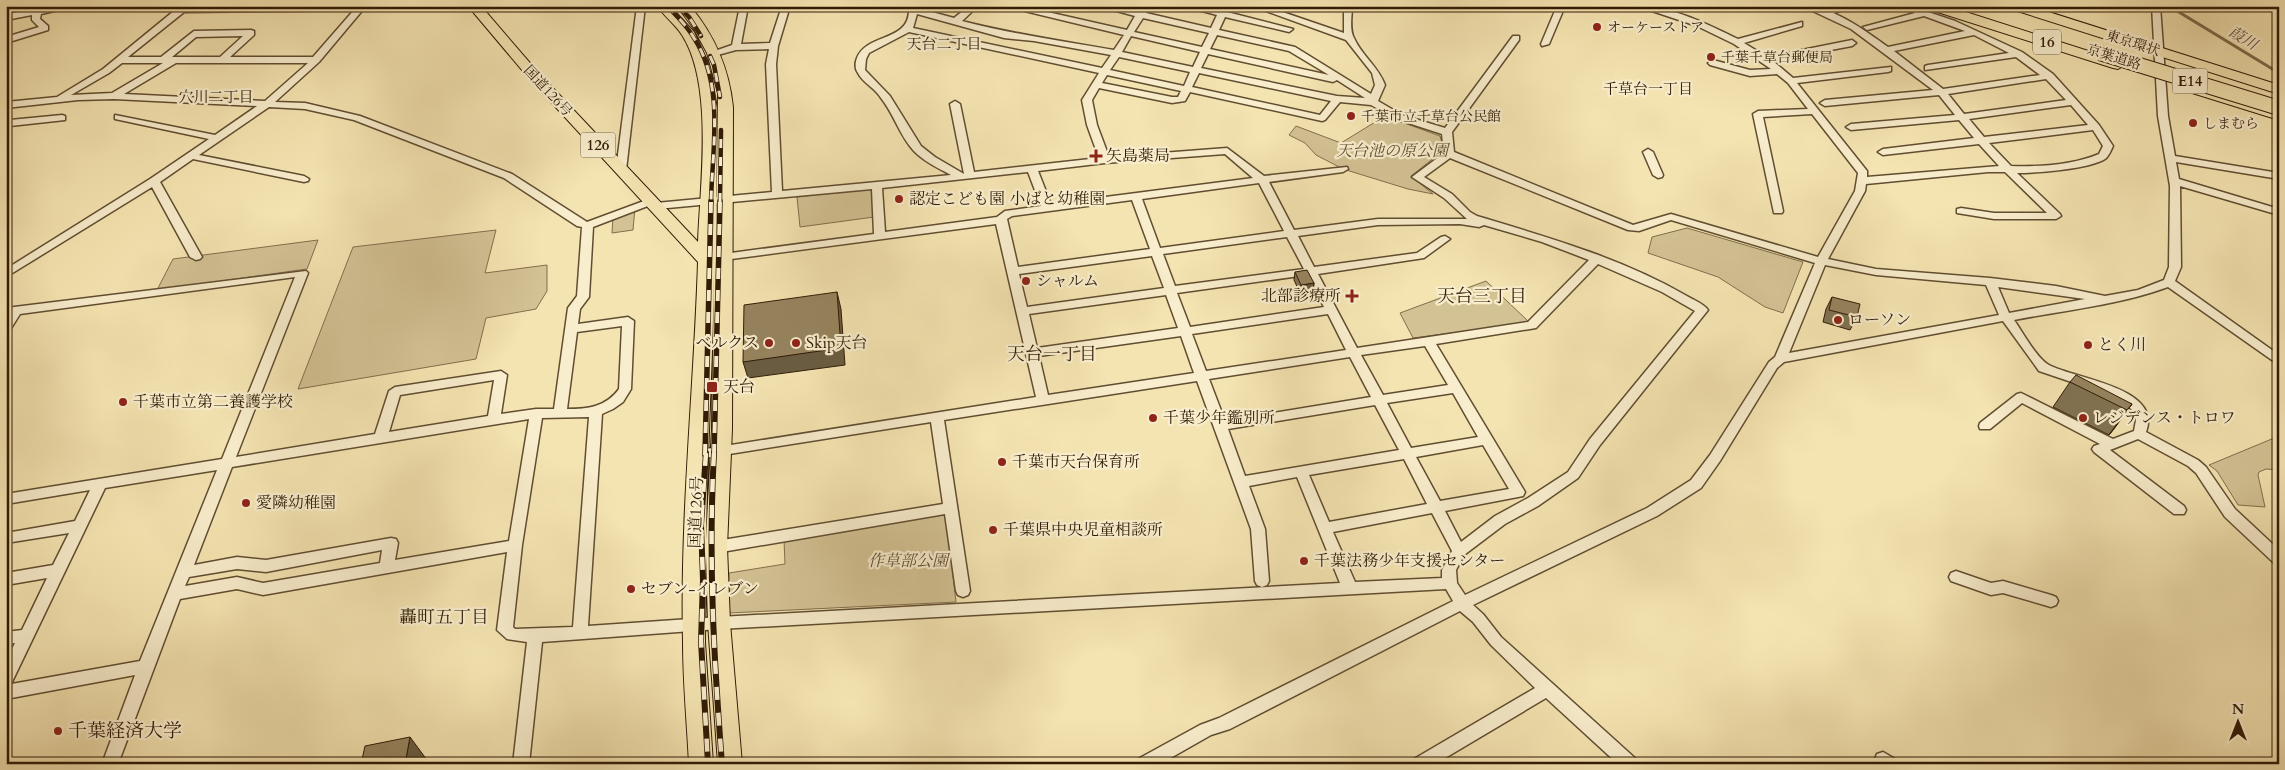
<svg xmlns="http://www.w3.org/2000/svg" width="2285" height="770" viewBox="0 0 2285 770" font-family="Cardo,'Noto Serif JP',serif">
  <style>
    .green { fill: #d3c294; stroke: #826e4d }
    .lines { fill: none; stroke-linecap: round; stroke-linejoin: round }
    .stream { stroke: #7d6b4a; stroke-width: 3 }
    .minor-casing { stroke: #614d31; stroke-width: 3 }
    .highway-casing { stroke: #301b06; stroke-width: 2 }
    .minor { fill: #f8edcc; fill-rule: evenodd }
    .highway { fill: #f4e4b1; fill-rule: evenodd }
    .rail-far2-casing { stroke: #301b06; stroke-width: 4.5 }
    .rail-far1-casing { stroke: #301b06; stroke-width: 5.5 }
    .rail-casing { stroke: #301b06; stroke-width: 6 }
    .rail-far2 { stroke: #f8edcc; stroke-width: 3; stroke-dasharray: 9; stroke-linecap: butt }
    .rail-far1 { stroke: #f8edcc; stroke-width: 4; stroke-dasharray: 11; stroke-linecap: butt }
    .rail { stroke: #f8edcc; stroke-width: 4.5; stroke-dasharray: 13; stroke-linecap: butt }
    .highway-bridge-casing { stroke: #301b06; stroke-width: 16; stroke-linecap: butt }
    .highway-bridge { stroke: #f4e4b1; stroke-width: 14 }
    .wall { fill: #817252; stroke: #301b06 }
    .shaded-wall { fill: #695c42; stroke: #301b06 }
    .building { fill: #96845f; stroke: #301b06 }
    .poi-dot { fill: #8f2418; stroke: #f8edcc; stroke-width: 2 }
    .labels { text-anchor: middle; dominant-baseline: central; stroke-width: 4.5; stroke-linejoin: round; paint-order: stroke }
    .far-poi-label { font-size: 14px; fill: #301b06; stroke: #f8edcc; text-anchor: start }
    .far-street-label { font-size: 14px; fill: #301b06; stroke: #f8edcc }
    .far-water-label { font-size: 15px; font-style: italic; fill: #645033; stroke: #f8edcc }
    .shield { fill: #f8edcc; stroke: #6c5a41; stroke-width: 1 }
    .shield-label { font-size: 15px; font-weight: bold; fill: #301b06 }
    .far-neighbourhood-label { font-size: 15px; fill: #301b06; stroke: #f8edcc }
    .park-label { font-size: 16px; font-style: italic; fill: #614d31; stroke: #f8edcc }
    .poi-label { font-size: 16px; fill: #301b06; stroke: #f8edcc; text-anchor: start }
    .street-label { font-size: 16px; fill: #301b06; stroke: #f8edcc }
    .neighbourhood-label { font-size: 18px; fill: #301b06; stroke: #f8edcc }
    .near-poi-label { font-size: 19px; fill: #301b06; stroke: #f8edcc; text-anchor: start }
  </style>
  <rect width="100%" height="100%" fill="#f4e4b1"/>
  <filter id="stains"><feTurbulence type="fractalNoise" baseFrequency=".004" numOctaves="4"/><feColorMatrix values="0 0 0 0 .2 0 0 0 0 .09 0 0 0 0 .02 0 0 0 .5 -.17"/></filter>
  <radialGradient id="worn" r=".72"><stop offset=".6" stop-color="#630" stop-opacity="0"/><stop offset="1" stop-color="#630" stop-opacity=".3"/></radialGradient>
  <g class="green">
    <polygon points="1385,116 1440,136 1444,150 1411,176 1433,194 1408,189 1343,169 1316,155 1305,143 1289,135 1296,126 1341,143"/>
    <polygon points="871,188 875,190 874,217 800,227 797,197"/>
    <polygon points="635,208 633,230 612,233 613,215"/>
    <polygon points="1687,228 1803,262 1783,313 1765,307 1718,277 1648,253 1652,237"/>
    <polygon points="496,230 485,273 547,265 547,291 536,309 486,318 476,359 298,389 353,247"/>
    <polygon points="318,240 307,269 157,290 173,259"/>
    <polygon points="1486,281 1528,321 1519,324 1413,338 1400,313"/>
    <polygon points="2279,436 2279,470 2266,469 2259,472 2258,475 2265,507 2238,505 2217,471 2209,465"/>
    <polygon points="939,512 946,515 956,602 729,613 729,573 785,564 784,540"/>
  </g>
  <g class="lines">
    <polyline class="stream" points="2169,6 2279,73"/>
    <g class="minor-casing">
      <g id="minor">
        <polygon points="56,6 77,6 41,14 40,19 48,26 48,30 6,43 6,37 39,27 32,20 32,15 6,20 6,14"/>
        <path d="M180,6H366L319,62L275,102L305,103L360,116L512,174L587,222L652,198L656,199V203L772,192L766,64L769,49L736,50L714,56L709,53L732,45L740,6H748L741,44L770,43L782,6H790L778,46L776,64L782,191L951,175C938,168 923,161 913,150C899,134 894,114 881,98C875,88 863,83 858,73C855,69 855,63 857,58C867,33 909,42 909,10L905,6H917V8L954,18L969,6H978L962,21C1012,34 1063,41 1114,50L1124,35L1004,6H1021L1127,30L1135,16L1098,6H1114L1138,12L1142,6H1150L1146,13L1211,28L1217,15L1183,6H1199L1219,11L1222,6H1230L1227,12L1293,29L1289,32L1225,17L1219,30L1295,47L1371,94L1375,85L1372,73L1346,40L1252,6H1265L1344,33V6H1352C1352,16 1349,29 1354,38C1362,56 1378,66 1385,85L1378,101L1402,115L1445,128L1513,36H1519V40L1452,132L1454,152L1633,225L1671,214L1818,257L1855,191L1858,173L1812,114L1763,117L1783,211L1782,213H1774L1753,114L1758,111L1808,109L1788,83L1777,74L1750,76L1710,65L1708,63L1713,60L1750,70L1771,69L1734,44L1697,26L1637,6C1672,6 1707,24 1738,39L1802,22V26L1744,43L1767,57L1852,40L1856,43L1852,46L1773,61L1793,78L1891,67V71L1888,72L1797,83L1867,171V177L1999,166L1979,144L1883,155L1878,152L1883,149L1974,138L1959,120L1851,130L1846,127L1851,124L1955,115L1939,95L1825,106L1820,103L1825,100L1933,90L1851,29L1802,6C1833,6 1864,30 1888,47L1965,31L1924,16L1867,30L1863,27L1915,13L1897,6H1910L1955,21L2022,52L2053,74L2099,125L2113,146C2111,150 2109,156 2105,159C2089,169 2037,173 2017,173L2060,214L2061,216L2056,219H1994L1957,213V209L1961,208L1994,213H2047L2005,172H1988L1866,184L1865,191L1828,259L1876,269L1990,278L2056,286L2105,296L2138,290L2164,280L2169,267L2170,186L2158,116L2152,6H2160L2168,116L2175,156L2279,173V179L2176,162L2179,179L2279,209V215L2180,186L2181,267L2175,281L2279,355V365L2168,287C2119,305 2066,310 2014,320C2022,331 2037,359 2049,365C2075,379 2163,387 2146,432L2198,460L2206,467L2235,509L2279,550V565L2274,563L2225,517L2196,473L2188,466L2138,439L2110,450L2184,506L2186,510L2184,514H2174L2094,452L2092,449L2094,446L2100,444L2022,403L1990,429H1980L1979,426L1980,423L2017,394L2021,393L2113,439L2134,431L2136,420L2133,411L2125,403L2113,396L2039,371L2003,321L1784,362L1777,368L1720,461L1701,488L1657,516L1473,605L1483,614L1501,637L1636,759L1638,764H1618L1546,698L1435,764H1412L1414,759L1535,688L1491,645L1473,622L1460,611L1230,729L1211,735L1160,764H1136L1138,759L1200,725L1219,718L1453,601L1446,589L719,629L542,642L529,764H513L527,642L507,639L497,630L507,552L263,595L237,589L180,599L118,764H102L135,675L6,699V685L140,661L217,470L105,488L12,682L6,684V661L15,643L6,644V632L22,630L47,578L6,585V573L53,565L69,533L6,543V533L75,521L90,490L6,504V494L222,459L295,277L20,314L10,330L6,331V308L306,271L308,273L236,457L375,434L389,391L395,387L501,371L507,375L501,414L536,409H554L568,308L577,296L582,227L577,226L504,178L354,120L305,109L269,107L199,155L304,176L309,179L308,181L304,182L193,159L160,182L202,257L200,259L196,260L190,257L152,187L6,277V269L150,179L209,139L115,119V115L215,135L257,106L114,99L78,100L6,108V102L57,97L103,69ZM354,10L313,57H230L254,35V31L251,30L194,31L161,57H128L184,12ZM917,14L1004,38L1034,41L1111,55L1102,68L913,28ZM1143,18L1209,33L1202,47L1134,32ZM909,32L1099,73L1082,100L1087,125L1099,158L974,172L960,104L955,101L950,104L964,174L935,157L921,146L890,96L865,70L866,59L869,53ZM1217,35L1289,51L1329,75L1210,49ZM1974,35L2009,53L1928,65L1925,66V70L2016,57L2040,75L1943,89L1894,51ZM243,36L220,57H172L196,37ZM1131,36L1200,52L1193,67L1122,52ZM1208,54L1333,82L1337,80L1365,98L1337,96L1201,68ZM1119,57L1190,72L1184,86L1110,70ZM122,63H163L112,93L71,95L109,73ZM176,63H308L265,101L124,94ZM1199,73L1331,101L1320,115L1192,87ZM1107,75L1181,91L1178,97H1172L1102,83ZM2046,79L2066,100L1964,114L1948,94ZM1099,88L1172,103L1185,101L1190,92L1322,121L1325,120L1340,102L1371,105L1396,119L1442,134L1444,153L1412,177L1444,198L1467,219H1378L1294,230L1269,182L1343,172L1348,169L1347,167L1264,176L1227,148L1109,157L1097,125L1092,100ZM2071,105L2088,125L1984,137L1969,119ZM2093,130L2103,146L2099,154C2073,165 2039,167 2011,166L1989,143ZM1225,154L1253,178L1051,204L1038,171L1105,163ZM1450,158L1628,230L1639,231L1671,220L1815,263L1775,357L1769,362L1710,455L1691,480L1647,508L1465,595L1457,583L1456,570L1464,555L1505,524L1538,506L1578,478L1600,445L1708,310C1703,303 1693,300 1685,295C1621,258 1547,237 1477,216L1470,212L1452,194L1424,177ZM1028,172L1041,206L1005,211L997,217L885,232L882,188ZM1259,183L1284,231L1160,248L1142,199ZM872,189L874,234L716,255L710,258L716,261L996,224L1036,397L693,451L691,454L693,457L698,459L931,422L943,504L716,541L711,543L709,547L711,551L716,553L945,514L956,591L958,595L963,597L968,595L970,591L944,420L1197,381L1251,529L1255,581L1257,585L1262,587L1267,585L1269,581L1265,529L1249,486L1297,477L1340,583L719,617L588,626L602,414L613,409L623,402L631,389L634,321L628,317L578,324L580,309L589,297L593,227L653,204V208L657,209ZM1132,200L1150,249L1018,267L1007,219L1012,216ZM1460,224L1479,227L1484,225L1542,242L1589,260L1528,322L1357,348L1318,274L1424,258L1450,239L1445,236L1441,237L1417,253L1314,267L1298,236L1378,225ZM1287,237L1304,269L1175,286L1163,254ZM1152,256L1164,288L1027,307L1019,274ZM1598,264L1662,292L1695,311L1590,439L1568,472L1528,498L1495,516L1461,542L1445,511L1518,497L1523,496L1525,492L1436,344L1536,328ZM1825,265L1876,275L1986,285L1999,315L1789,353ZM1307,275L1324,307L1190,327L1177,293ZM1998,287L2085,299L2009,313ZM1166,295L1178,328L1037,348L1029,314ZM1328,314L1346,350L1206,371L1192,334ZM622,326L619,389C606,407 588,409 567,409L577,332ZM1181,336L1194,373L1048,395L1039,356ZM1425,346L1448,385L1383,395L1361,355ZM1350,357L1371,397L1225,421L1209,379ZM494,380L488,416L389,432L400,395ZM1453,393L1478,437L1411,448L1387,403ZM1375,405L1399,450L1245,476L1228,429ZM589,417L573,627L515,629L513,627L522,545L542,418ZM529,419L509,541L395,560L398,543L396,539L391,538L266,560L237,557L194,565L232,467ZM1483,445L1509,489L1440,501L1416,457ZM1404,459L1427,504L1329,522L1309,475ZM1432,513L1452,551L1442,570V578L1355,582L1333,532ZM382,550L380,563L263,583L237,577L185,586L189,577L237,569L266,572Z"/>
        <polygon points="637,6 645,6 626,170 621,173 616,170"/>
        <polygon points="1557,6 1565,6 1549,44 1542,46 1541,44"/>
        <polygon points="1838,6 1852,6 1832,14 1828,11"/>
        <polygon points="62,115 65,116 65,120 10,126 6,125 7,121 10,120"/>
        <polygon points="1648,149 1653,152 1663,175 1662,177 1658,178 1653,175 1643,152"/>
        <polygon points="1956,571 1991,583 2003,581 2051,595 2056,597 2058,601 2056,605 2051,607 2003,593 1991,595 1951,581 1949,577 1951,573"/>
        <polygon points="1883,752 1895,759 1897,764 1877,764 1875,759 1877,754"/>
      </g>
    </g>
    <g class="highway-casing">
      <g id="highway">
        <path d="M468,6H481L536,70L698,242C700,184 714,85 682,35C675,24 664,16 657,6H670L694,32L710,67L717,109L716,262L718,93L707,53L694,29L677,6H690C715,36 729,68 733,107L732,429L727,547L730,623L742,764H718L708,623L706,556L705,642L713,764H689C687,723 683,683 683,642C680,515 694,389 698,262L527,76ZM714,270L712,429L706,539C707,450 713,360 714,270Z"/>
        <polygon points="1927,6 1947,6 2123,62 2125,65 2118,69 2113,68 1928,9"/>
        <polygon points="2010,6 2030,6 2279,85 2279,94 2011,9"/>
        <polygon points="2194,85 2279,111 2279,120 2189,92 2187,89 2189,86"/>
      </g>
    </g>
    <use href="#minor" class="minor"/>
    <use href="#highway" class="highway"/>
    <g class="rail-far2-casing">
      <g id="rail-far2">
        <path d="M667,6C677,16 687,26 694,38C725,86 712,149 711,202"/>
        <polyline points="678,6 689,17 701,36"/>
        <polyline points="710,56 714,65 720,97"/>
        <polyline points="720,202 721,130"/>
      </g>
    </g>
    <g class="rail-far1-casing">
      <g id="rail-far1">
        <polyline points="705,455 711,201"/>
        <polyline points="714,455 720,201"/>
      </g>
    </g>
    <g class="rail-casing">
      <g id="rail">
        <polyline points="706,453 701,525 703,580 701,641 708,764"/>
        <path d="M714,453C708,558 714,660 722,764"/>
      </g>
    </g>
    <use href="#rail-far2" class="rail-far2"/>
    <use href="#rail-far1" class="rail-far1"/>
    <use href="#rail" class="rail"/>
    <g class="highway-bridge-casing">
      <polyline id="highway-bridge" points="2100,53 2279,108"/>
    </g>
    <use href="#highway-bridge" class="highway-bridge"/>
  </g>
  <g class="wall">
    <polygon points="1295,272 1314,283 1313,292 1300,293 1294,280"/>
    <polygon points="1832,297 1857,317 1850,330 1823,322 1826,309"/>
    <polygon points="2070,382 2132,404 2109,435 2053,407"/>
  </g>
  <g class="shaded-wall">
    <polygon points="1314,283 1313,292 1300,293 1301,285"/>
    <polygon points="837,292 841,309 845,365 748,378 743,362"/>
    <polygon points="2132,404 2114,429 2109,435 2127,410"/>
    <polygon points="410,737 427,760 426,764 405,764"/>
  </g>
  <g class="building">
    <polygon points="1307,270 1314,283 1301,285 1295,272"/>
    <polygon points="837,292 841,348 743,362 744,305"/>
    <polygon points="1832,297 1860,304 1857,317 1829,310"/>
    <polygon points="2076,375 2132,404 2127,410 2070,382"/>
    <polygon points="410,737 405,764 361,764 365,746"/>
  </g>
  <g class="poi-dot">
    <circle cx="1597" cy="27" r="5"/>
    <circle cx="1711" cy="57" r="5"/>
    <circle cx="1351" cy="116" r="5"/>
    <circle cx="2193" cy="123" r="5"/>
    <path d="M1093.5 148.5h5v5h5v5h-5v5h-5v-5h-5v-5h5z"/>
    <circle cx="899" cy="199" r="5"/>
    <circle cx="1026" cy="281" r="5"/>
    <path d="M1349.5 288.5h5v5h5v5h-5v5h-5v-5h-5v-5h5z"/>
    <circle cx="1838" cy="320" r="5"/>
    <circle cx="769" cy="343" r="5"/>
    <circle cx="796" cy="343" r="5"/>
    <circle cx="2088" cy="345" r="5"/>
    <rect x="706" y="381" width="12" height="12" rx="2.5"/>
    <circle cx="123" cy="402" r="5"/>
    <circle cx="1153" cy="418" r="5"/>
    <circle cx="2083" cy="418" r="5"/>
    <circle cx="1002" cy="462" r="5"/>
    <circle cx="246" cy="503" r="5"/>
    <circle cx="993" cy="530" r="5"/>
    <circle cx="1304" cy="561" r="5"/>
    <circle cx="631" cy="589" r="5"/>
    <circle cx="58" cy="731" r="5"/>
  </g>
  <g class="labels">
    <g class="far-poi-label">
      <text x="1607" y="27">オーケーストア</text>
      <text x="1721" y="57">千葉千草台郵便局</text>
      <text x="1361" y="116">千葉市立千草台公民館</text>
      <text x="2203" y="123">しまむら</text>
    </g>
    <g class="far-street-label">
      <text transform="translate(2133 43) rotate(18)">東京環状</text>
      <text transform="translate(2114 57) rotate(17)">京葉道路</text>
      <text transform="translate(548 91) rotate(47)">国道126号</text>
    </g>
    <g class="far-water-label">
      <text transform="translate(2243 38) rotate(31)">葭川</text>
    </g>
    <g class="shield">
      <rect x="2033" y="29.5" width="28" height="25" rx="4"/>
      <rect x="2172.5" y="68.5" width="35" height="25" rx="4"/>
      <rect x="580.5" y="132.5" width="35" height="25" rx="4"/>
    </g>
    <g class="shield-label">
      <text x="2047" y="42">16</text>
      <text x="2190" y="81">E14</text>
      <text x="598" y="145">126</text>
    </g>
    <g class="far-neighbourhood-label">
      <text x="944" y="44">天台二丁目</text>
      <text x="1648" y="89">千草台一丁目</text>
      <text x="216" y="97">穴川二丁目</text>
    </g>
    <g class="park-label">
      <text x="1392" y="151">天台池の原公園</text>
      <text x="908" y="561">作草部公園</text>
    </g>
    <g class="poi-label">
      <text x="1106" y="156">矢島薬局</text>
      <text x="909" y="199">認定こども園 小ばと幼稚園</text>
      <text x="1036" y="281">シャルム</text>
      <text x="1341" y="296" text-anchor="end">北部診療所</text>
      <text x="1848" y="320">ローソン</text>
      <text x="759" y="343" text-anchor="end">ベルクス</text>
      <text x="806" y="343">Skip天台</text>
      <text x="2098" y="345">とく川</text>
      <text x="723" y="387">天台</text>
      <text x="133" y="402">千葉市立第二養護学校</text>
      <text x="1163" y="418">千葉少年鑑別所</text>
      <text x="2093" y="418">レジデンス・トロワ</text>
      <text x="1012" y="462">千葉市天台保育所</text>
      <text x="256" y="503">愛隣幼稚園</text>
      <text x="1003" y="530">千葉県中央児童相談所</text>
      <text x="1314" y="561">千葉法務少年支援センター</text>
      <text x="641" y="589">セブン-イレブン</text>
    </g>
    <g class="street-label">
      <text transform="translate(696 512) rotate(-88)">国道126号</text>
    </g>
    <g class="neighbourhood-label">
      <text x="1482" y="296">天台三丁目</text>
      <text x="1052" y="354">天台一丁目</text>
      <text x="444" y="617">轟町五丁目</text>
    </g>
    <g class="near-poi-label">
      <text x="68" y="731">千葉経済大学</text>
    </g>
  </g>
  <rect width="2285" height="770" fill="none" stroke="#f4e4b1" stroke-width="25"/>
  <rect x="8" y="8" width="2270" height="755" fill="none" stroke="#301b06" stroke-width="2.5"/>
  <rect x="12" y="12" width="2260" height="745" fill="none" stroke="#301b06"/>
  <g transform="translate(2238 722)" stroke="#f8edcc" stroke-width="4" paint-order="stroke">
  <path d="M0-4L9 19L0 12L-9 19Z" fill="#301b06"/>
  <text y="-8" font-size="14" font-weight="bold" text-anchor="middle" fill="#301b06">N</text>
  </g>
  <rect width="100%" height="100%" filter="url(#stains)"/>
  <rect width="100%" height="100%" fill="url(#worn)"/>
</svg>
